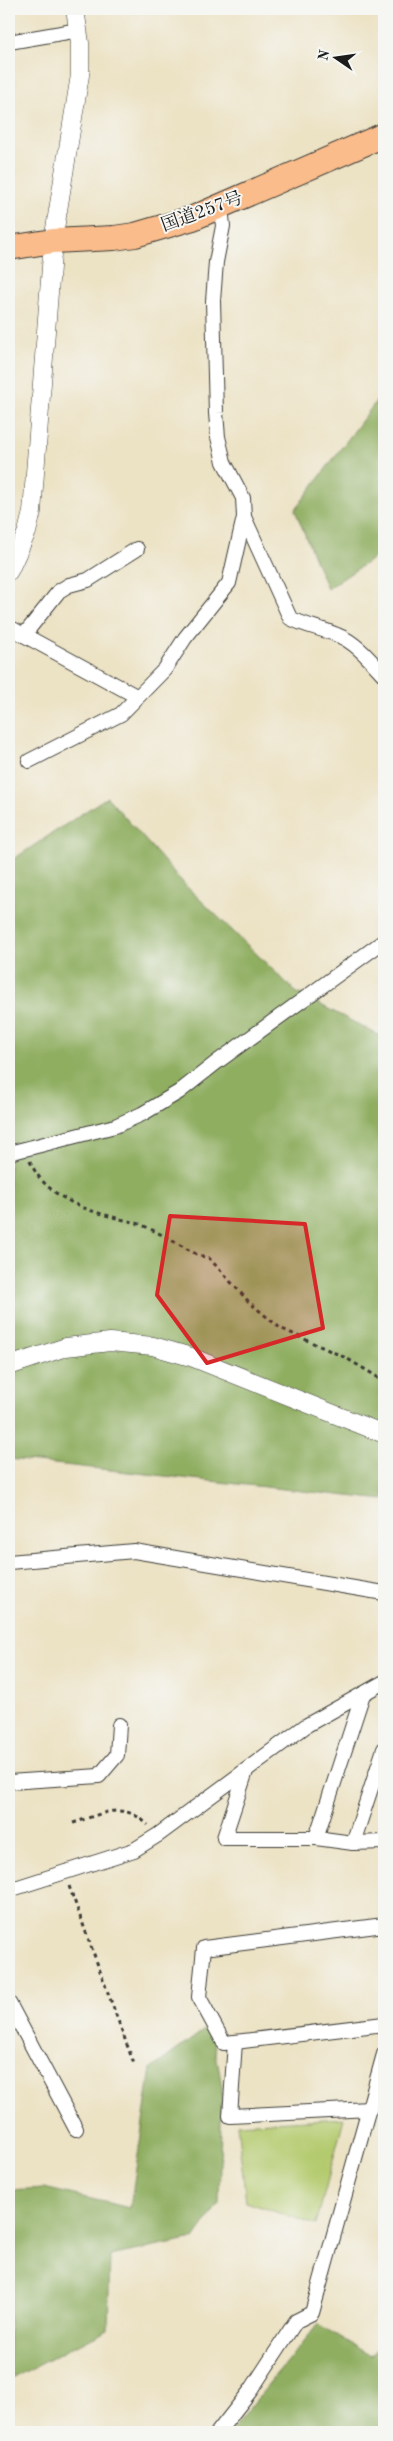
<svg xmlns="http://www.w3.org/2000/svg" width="393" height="2441" viewBox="0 0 393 2441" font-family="'Old Standard TT','Noto Serif JP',serif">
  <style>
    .green { fill: #b4ca6e; stroke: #687345 }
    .forest { fill: #8fae61; stroke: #56653e }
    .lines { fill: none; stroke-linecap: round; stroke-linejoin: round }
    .minor-casing { stroke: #3b3a35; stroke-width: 16 }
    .tertiary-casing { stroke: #3b3a35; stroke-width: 19 }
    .trunk-casing { stroke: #3b3a35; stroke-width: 26 }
    .path { stroke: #3b3a35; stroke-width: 3; stroke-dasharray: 4 4; stroke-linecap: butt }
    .minor { stroke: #fff; stroke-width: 14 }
    .tertiary { stroke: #fff; stroke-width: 18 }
    .trunk { stroke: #fabc8b; stroke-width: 24 }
    .marked { fill: #d62828; fill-opacity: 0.2; stroke: #d62828; stroke-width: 4; stroke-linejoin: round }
    .labels { text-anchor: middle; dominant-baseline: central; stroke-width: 4; stroke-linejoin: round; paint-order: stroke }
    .street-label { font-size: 18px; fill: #1c1c1c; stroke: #f6f6f2 }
  </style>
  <rect width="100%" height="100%" fill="#f6f6f2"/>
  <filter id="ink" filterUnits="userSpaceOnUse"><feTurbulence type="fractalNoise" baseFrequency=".02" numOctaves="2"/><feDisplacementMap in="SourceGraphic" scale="10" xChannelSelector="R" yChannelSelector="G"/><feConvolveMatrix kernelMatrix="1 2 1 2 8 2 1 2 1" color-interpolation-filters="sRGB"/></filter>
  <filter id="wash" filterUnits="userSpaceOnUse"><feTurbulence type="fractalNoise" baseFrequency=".0096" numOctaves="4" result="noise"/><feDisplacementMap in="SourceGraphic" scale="20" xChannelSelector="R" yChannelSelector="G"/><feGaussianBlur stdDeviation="1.12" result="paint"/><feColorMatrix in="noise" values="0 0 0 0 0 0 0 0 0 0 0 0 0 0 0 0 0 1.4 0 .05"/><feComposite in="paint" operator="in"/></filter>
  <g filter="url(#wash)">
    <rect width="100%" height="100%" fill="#ece2c4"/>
    <polygon class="green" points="344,2118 316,2225 246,2202 237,2124"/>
    <g class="forest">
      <polygon points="384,391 384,551 327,589 295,510"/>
      <polygon points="107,797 186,886 296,992 384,1038 384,1500 9,1459 9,862"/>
      <polygon points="211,2025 222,2087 219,2203 194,2239 110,2256 108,2329 9,2380 9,2190 44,2188 130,2208 151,2069"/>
      <polygon points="318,2324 371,2356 384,2341 384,2432 230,2432"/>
    </g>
  </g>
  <g filter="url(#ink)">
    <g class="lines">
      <g class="minor-casing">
        <g id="minor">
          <polyline points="9,42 79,30"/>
          <path d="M244,517L290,618C305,626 321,628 337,635C356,642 371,661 384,675"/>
          <polyline points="9,627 136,696"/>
          <polyline points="24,635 59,591 69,585 88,580 137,549"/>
          <polyline points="29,761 121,714 165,669 185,638 229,583 244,517 243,498 224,462 218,437 216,413 213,301 216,262 223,226 221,207"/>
          <polyline points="9,1153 115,1126 142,1114 179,1092 217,1062 384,941"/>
          <polyline points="9,1562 134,1551 384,1593"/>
          <polyline points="246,1771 224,1838 316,1838 353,1843 384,1842"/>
          <polyline points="9,1782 99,1776 117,1755 119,1725"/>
          <polyline points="316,1838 363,1694"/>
          <polyline points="353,1843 384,1749"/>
          <polyline points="9,1890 134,1850 158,1835 307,1725 384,1682"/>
          <polyline points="9,2003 76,2129"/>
          <polyline points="235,2042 384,2024"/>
          <polyline points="370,2109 230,2116 235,2042 224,2043 199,1997 204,1948 384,1925"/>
          <polyline points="218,2432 251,2390 296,2321 312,2313 384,2054"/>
        </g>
      </g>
      <g class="tertiary-casing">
        <g id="tertiary">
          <polyline points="9,571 27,532 32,512 53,241 80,75 80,43 75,9"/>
          <polyline points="9,1366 66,1347 110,1342 153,1346 191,1357 384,1434"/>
        </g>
      </g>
      <g class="trunk-casing">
        <polyline id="trunk" points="9,248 53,241 114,238 135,235 193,218 384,135"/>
      </g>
      <g class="path">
        <path d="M30,1161C43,1194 81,1209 113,1217C122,1220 133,1221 142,1225C162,1234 181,1246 200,1256L209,1258L249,1302L280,1328L346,1358L376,1376L384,1388"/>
        <path d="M73,1823C103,1814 122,1800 148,1825"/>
        <polyline points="69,1886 134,2064"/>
      </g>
      <use href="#minor" class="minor"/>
      <use href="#tertiary" class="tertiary"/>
      <use href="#trunk" class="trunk"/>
    </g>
  </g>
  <path class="marked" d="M170,1216L305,1224L323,1328L207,1363L157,1295Z"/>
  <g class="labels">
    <g class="street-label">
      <text transform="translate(202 212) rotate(-20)">国道257号</text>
    </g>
  </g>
  <rect width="393" height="2441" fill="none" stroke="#f6f6f2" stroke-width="30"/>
  <g transform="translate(336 58) rotate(283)" stroke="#f6f6f2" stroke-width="4" paint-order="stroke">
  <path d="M0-4L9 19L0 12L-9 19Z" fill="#1c1c1c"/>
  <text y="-8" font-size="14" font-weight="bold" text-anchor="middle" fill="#1c1c1c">N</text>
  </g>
</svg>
